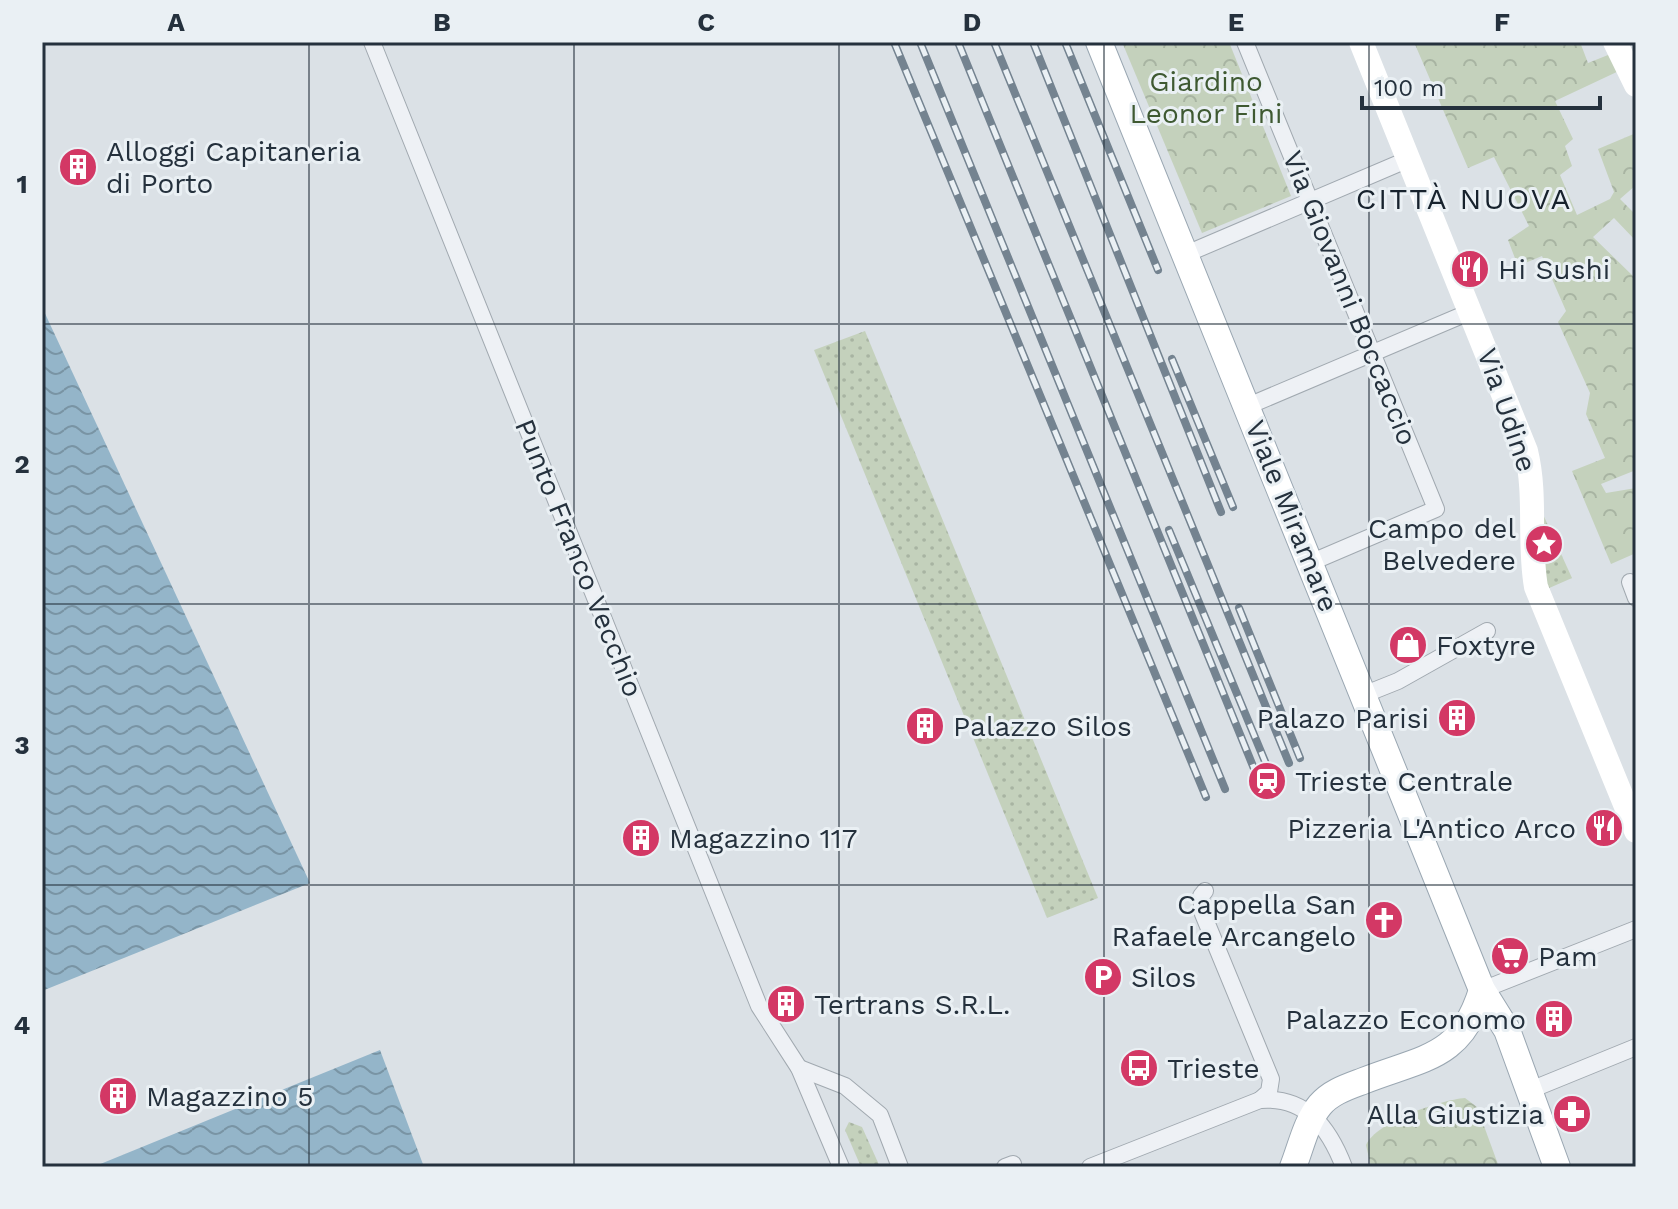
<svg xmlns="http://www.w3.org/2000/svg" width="1678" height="1209" viewBox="0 0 1678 1209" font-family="'Work Sans',sans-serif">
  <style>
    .grass { fill: url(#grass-dots) }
    .forest { fill: url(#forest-crowns) }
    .water { fill: url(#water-waves) }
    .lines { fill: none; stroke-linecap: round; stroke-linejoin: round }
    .minor-casing { stroke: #a1a9b0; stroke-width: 18 }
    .primary-casing { stroke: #9aa7b2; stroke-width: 28 }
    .minor { stroke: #eef1f5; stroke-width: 16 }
    .secondary { stroke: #fff; stroke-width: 24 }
    .primary { stroke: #fff; stroke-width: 26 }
    .rail-casing { stroke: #748390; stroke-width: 8 }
    .rail { stroke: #eaf0f4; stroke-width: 5; stroke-dasharray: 15; stroke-linecap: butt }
    .grid { fill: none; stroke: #25313d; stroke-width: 2; stroke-opacity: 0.55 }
    .labels { text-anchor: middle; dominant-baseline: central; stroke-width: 6; stroke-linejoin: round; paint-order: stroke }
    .park-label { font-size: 28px; fill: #3e5931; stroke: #eaf0f4 }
    .poi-label { font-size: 28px; fill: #25313d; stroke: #eaf0f4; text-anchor: start }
    .street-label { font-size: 28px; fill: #25313d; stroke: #eaf0f4 }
    .neighbourhood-label { font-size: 30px; letter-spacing: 2px; fill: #17222d; stroke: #eaf0f4 }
    .neatline { fill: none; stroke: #25313d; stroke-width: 3 }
    .grid-label { font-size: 26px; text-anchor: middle; font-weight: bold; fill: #25313d }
  </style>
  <defs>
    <pattern id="grass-dots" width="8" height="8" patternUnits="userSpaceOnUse" patternTransform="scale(2)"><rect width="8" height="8" fill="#c4d1bc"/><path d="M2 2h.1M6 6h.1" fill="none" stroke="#a8b4a2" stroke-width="1.8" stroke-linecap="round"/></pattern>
    <pattern id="forest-crowns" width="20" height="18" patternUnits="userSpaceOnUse" patternTransform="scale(2)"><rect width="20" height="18" fill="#c4d1bc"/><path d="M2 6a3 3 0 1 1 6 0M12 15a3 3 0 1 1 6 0" fill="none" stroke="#a8b4a2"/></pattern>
    <pattern id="water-waves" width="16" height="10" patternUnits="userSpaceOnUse" patternTransform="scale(2)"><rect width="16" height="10" fill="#94b5c9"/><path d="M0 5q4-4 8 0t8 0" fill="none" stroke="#7994a4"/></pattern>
  </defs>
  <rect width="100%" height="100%" fill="#dbe1e6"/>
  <g class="grass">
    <polygon points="865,331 1098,898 1047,918 814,350"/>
    <polygon points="1541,510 1572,578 1547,589"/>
    <polygon points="849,1122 862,1127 880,1167 861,1167 845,1130"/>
  </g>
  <g class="forest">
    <polygon points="1122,42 1229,42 1291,196 1202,233"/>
    <polygon points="1414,42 1580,42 1588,63 1613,53 1621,70 1555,101 1573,139 1565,146 1572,166 1560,175 1577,215 1610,199 1614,192 1598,149 1636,133 1636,185 1620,199 1636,215 1636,241 1614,218 1593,237 1633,276 1636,274 1636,470 1601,484 1606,493 1636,488 1636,553 1611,564 1572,471 1605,458 1586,414 1590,393 1558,322 1566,311 1542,256 1518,266 1508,240 1529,226 1494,157 1468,168"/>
    <path d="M1465,1098L1477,1107L1499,1167H1371L1366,1145C1376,1122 1440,1100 1465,1098Z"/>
  </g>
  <g class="water">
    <polygon points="42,307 310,883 42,991"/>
    <polygon points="380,1050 424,1167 93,1167"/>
  </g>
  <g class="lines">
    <g class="minor-casing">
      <g id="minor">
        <polyline points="372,42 759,1006 799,1068 841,1167"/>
        <polyline points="1245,42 1436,509 1312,562"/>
        <polyline points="1186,254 1409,159"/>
        <polyline points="1248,406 1472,311"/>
        <polyline points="1630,582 1636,598"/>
        <polyline points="1363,695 1398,681 1487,631"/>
        <polyline points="1205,891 1201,896 1203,914 1271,1079 1269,1092 1260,1100"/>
        <polyline points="1482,990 1636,929"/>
        <polyline points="799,1068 845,1086 880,1115 900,1167"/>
        <polyline points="1528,1091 1636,1047"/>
        <polyline points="1005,1167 1013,1164"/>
        <path d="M1090,1167L1260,1100C1306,1096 1329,1128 1344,1167"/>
      </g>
    </g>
    <g class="primary-casing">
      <g id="primary">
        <polyline points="1099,42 1482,990 1507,1030 1557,1167"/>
        <path d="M1293,1167C1301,1147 1306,1122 1320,1105C1331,1092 1347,1087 1363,1081C1424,1057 1461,1059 1482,990"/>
      </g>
    </g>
    <use href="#minor" class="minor"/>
    <g class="secondary">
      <path d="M1361,42L1526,451C1537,496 1528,542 1536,587L1636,831"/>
      <polyline points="1615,42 1636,85"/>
    </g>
    <use href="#primary" class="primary"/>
    <g class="rail-casing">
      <g id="rail">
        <polyline points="894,42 1206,797"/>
        <polyline points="920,42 1225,789"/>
        <polyline points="958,42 1257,776"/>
        <polyline points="994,42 1289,763"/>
        <polyline points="1033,42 1221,512"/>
        <polyline points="1065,42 1158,270"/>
        <polyline points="1172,359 1233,507"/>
        <polyline points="1169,530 1269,771"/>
        <polyline points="1239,608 1300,758"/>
      </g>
    </g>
    <use href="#rail" class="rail"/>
  </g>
  <path class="grid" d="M309,42V1167M574,42V1167M839,42V1167M1104,42V1167M1369,42V1167M42,324H1636M42,604H1636M42,885H1636"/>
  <defs>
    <g id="building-disc" transform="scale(2)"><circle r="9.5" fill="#d33865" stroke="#eaf0f4"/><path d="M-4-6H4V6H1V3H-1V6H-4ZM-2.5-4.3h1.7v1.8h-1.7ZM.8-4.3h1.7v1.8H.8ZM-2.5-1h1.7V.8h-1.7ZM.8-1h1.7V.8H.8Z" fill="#fff"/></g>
    <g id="restaurant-disc" transform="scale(2)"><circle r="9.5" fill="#d33865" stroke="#eaf0f4"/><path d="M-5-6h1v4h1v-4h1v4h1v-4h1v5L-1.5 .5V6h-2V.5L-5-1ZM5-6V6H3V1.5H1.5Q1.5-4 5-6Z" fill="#fff"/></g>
    <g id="sight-disc" transform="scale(2)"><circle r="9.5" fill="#d33865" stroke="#eaf0f4"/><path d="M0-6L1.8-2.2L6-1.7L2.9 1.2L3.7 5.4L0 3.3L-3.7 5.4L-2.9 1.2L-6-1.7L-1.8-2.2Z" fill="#fff"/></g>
    <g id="shop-disc" transform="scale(2)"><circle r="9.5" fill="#d33865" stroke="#eaf0f4"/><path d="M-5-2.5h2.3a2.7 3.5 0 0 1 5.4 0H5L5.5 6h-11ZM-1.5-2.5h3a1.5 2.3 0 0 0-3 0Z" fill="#fff"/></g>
    <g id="station-disc" transform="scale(2)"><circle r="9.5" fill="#d33865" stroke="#eaf0f4"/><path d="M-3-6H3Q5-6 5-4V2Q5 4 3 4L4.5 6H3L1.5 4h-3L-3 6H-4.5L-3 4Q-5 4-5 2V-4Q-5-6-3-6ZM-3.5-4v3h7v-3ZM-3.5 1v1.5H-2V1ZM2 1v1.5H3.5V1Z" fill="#fff"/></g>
    <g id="church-disc" transform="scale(2)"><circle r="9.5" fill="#d33865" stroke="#eaf0f4"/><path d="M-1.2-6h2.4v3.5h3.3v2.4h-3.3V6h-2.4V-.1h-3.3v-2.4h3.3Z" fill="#fff"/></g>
    <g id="supermarket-disc" transform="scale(2)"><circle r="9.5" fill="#d33865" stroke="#eaf0f4"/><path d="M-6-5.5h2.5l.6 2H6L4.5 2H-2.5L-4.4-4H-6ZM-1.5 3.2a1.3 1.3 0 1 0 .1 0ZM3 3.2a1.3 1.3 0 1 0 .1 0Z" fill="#fff"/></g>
    <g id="parking-disc" transform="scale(2)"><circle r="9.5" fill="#d33865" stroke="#eaf0f4"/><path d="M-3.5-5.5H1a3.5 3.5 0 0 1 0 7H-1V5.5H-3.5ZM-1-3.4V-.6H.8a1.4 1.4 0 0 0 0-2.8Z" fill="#fff"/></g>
    <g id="bus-disc" transform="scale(2)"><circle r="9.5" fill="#d33865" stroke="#eaf0f4"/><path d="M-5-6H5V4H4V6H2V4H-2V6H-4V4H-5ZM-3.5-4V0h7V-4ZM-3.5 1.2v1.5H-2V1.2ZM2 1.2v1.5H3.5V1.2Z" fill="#fff"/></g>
    <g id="pharmacy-disc" transform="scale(2)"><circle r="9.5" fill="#d33865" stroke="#eaf0f4"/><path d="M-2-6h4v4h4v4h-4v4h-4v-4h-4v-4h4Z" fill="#fff"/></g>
  </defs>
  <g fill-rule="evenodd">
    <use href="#building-disc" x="78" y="167"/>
    <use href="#restaurant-disc" x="1470" y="269"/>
    <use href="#sight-disc" x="1544" y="544"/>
    <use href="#shop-disc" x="1408" y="645"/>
    <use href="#building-disc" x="1457" y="718"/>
    <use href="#building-disc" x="925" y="726"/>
    <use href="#station-disc" x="1267" y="781"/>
    <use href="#restaurant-disc" x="1604" y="828"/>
    <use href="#building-disc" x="641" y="838"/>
    <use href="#church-disc" x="1384" y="920"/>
    <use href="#supermarket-disc" x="1510" y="956"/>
    <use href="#parking-disc" x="1103" y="977"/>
    <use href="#building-disc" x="786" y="1004"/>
    <use href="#building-disc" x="1554" y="1019"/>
    <use href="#bus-disc" x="1139" y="1068"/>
    <use href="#building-disc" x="118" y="1096"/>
    <use href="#pharmacy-disc" x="1572" y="1114"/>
  </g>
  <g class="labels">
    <g class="park-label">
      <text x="1206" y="81">Giardino<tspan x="1206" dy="32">Leonor Fini</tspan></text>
    </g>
    <g class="poi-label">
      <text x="106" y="151">Alloggi Capitaneria<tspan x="106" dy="32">di Porto</tspan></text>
      <text x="1498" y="269">Hi Sushi</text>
      <text x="1516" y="528" text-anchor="end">Campo del<tspan x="1516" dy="32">Belvedere</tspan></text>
      <text x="1436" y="645">Foxtyre</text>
      <text x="1429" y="718" text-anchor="end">Palazo Parisi</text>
      <text x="953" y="726">Palazzo Silos</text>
      <text x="1295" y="781">Trieste Centrale</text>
      <text x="1576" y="828" text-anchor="end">Pizzeria L'Antico Arco</text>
      <text x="669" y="838">Magazzino 117</text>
      <text x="1356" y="904" text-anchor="end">Cappella San<tspan x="1356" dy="32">Rafaele Arcangelo</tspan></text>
      <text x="1538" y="956">Pam</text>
      <text x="1131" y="977">Silos</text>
      <text x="814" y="1004">Tertrans S.R.L.</text>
      <text x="1526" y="1019" text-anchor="end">Palazzo Economo</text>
      <text x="1167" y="1068">Trieste</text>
      <text x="146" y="1096">Magazzino 5</text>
      <text x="1544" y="1114" text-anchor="end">Alla Giustizia</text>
    </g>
    <g class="street-label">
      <text transform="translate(1350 298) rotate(68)">Via Giovanni Boccaccio</text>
      <text transform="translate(1507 410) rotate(71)">Via Udine</text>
      <text transform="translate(1292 516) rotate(68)">Viale Miramare</text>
      <text transform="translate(579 558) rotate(68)">Punto Franco Vecchio</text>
    </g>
    <g class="neighbourhood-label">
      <text x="1464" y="198">CITTÀ NUOVA</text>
    </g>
  </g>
  <rect width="1678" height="1209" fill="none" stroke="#eaf0f4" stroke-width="88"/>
  <path d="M1362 96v12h238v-12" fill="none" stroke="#25313d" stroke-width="4"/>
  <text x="1374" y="96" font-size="24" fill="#25313d" stroke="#eaf0f4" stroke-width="6" paint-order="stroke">100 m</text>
  <rect x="44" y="44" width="1590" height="1121" class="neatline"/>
  <g class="grid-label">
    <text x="176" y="31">A</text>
    <text x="442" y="31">B</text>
    <text x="706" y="31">C</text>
    <text x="972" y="31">D</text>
    <text x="1236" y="31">E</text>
    <text x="1502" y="31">F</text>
    <text x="22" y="193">1</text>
    <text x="22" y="473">2</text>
    <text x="22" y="754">3</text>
    <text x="22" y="1034">4</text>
  </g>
</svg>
